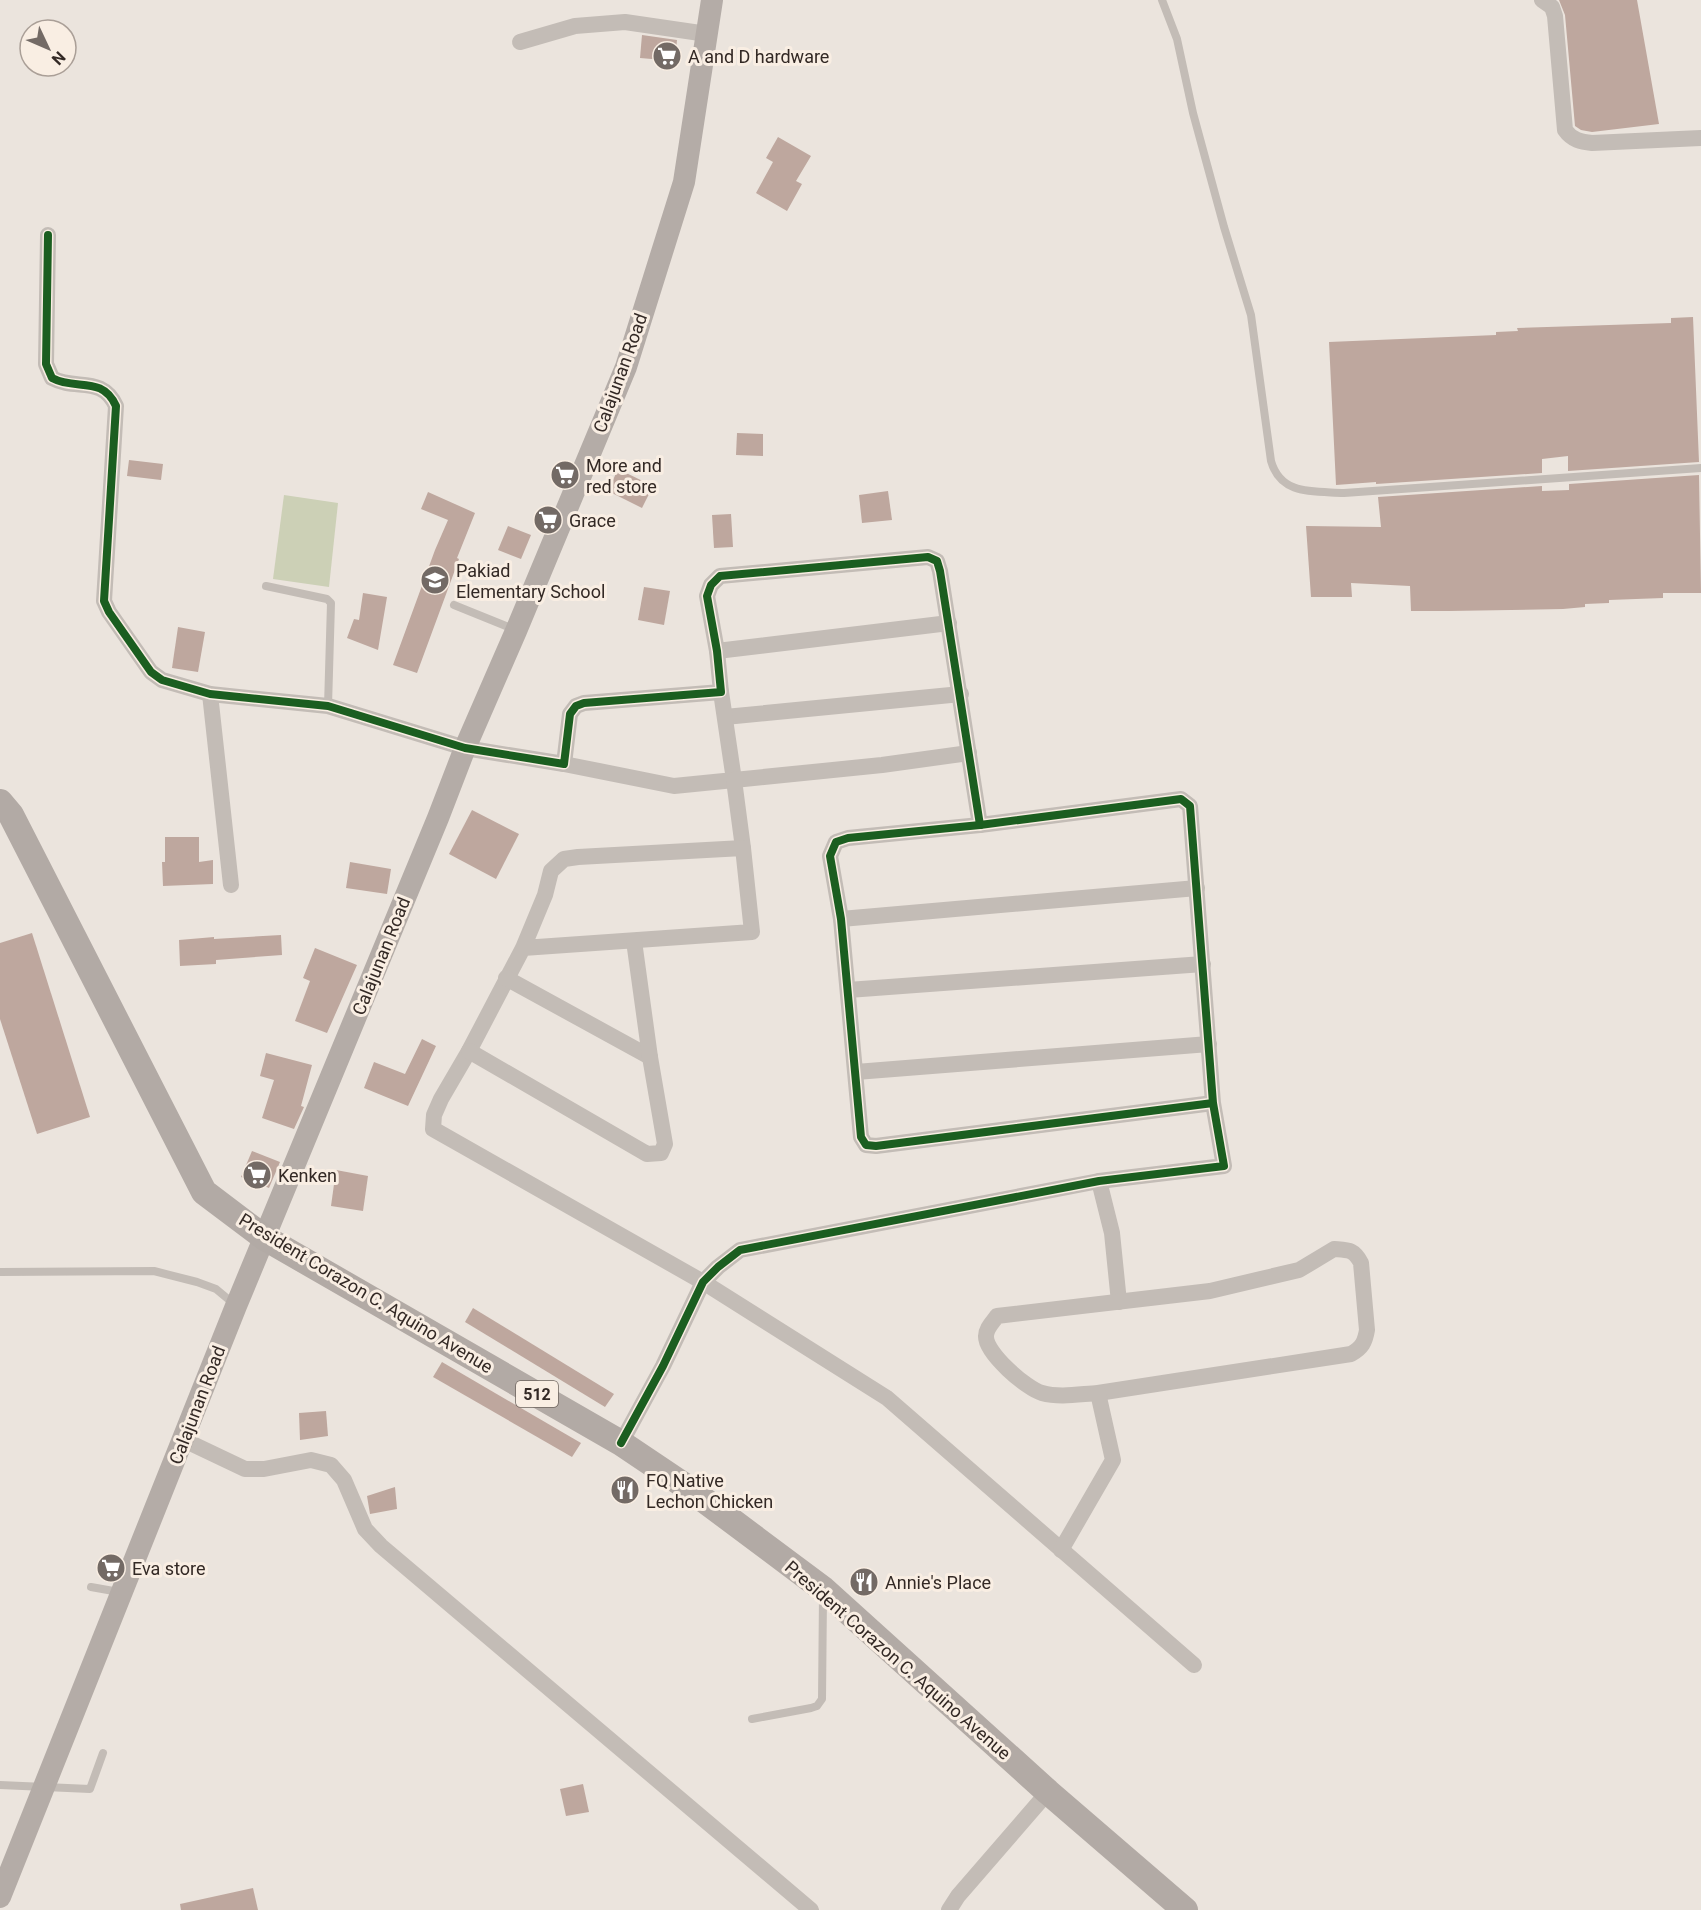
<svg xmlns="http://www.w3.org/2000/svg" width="1701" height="1910" viewBox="0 0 1701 1910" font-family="Roboto,sans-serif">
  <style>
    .green { fill: #ccd0b6 }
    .building { fill: #bea79e }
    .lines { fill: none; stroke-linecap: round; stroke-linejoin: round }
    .lane { stroke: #c3bcb6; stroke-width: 8 }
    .street { stroke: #c3bcb6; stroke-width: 16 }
    .secondary { stroke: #b4aca7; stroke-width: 22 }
    .primary { stroke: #b2aaa5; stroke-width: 26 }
    .cycleway-casing { stroke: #f9eee3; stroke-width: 11 }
    .cycleway { stroke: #1b5e20; stroke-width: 8 }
    .labels { text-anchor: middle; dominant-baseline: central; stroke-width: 6; stroke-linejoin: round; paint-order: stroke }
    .shield { fill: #f9eee3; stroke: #6e645e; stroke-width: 1.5 }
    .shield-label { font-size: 16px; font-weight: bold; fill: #332925 }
    .poi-label { font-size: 18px; fill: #332925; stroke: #f9eee3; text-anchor: start }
    .street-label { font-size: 18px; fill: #332925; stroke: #f9eee3 }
  </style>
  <rect width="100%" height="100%" fill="#ebe4dd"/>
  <polygon class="green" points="284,495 338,503 329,587 273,579"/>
  <g class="building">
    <polygon points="1559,0 1637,0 1659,124 1592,132 1581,130 1575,126 1565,15"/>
    <polygon points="642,35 677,40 675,61 640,58"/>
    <polygon points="778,137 811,156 796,181 802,184 787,211 756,193 773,162 766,158"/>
    <polygon points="1693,317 1699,462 1568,471 1568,456 1542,459 1542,473 1376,484 1376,482 1336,485 1329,342 1496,335 1496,332 1518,331 1517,328 1671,323 1671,318"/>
    <polygon points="737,433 763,434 763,456 736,455"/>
    <polygon points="129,460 163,464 161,480 127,476"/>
    <polygon points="618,469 653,486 642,508 608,491"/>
    <polygon points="1699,475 1701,593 1663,593 1663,598 1609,600 1609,603 1585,604 1585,607 1563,609 1449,611 1411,611 1410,586 1351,583 1352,597 1311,597 1306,526 1381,527 1378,497 1542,486 1542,491 1569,490 1569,484"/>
    <polygon points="888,491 892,520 862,523 859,495"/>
    <polygon points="428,492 475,513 457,558 459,559 417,673 393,665 435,550 448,520 421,509"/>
    <polygon points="731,514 733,547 714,548 712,515"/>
    <polygon points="508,526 531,535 521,559 498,550"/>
    <polygon points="644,587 670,591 664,625 638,620"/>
    <polygon points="363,593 387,597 378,650 347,638 354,619 359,620"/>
    <polygon points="178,627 205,632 198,672 172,668"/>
    <polygon points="472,810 519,834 496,879 449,854"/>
    <polygon points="165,837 199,837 199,862 213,860 213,884 163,886 162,862 165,862"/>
    <polygon points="350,862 391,869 387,894 346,888"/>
    <polygon points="32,933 90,1117 37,1134 0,1019 0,943"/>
    <polygon points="281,935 282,955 216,960 216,964 180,966 179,940 214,937 214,939"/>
    <polygon points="315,948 357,965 327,1033 295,1021 310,981 303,978"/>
    <polygon points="422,1039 436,1046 408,1106 364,1088 374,1062 405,1074"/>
    <polygon points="266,1053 312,1065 301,1106 304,1107 294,1129 262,1118 274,1080 260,1076"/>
    <polygon points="252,1151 280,1162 269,1188 241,1177"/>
    <polygon points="336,1170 368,1176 363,1211 331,1206"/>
    <polygon points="473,1308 614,1394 605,1407 465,1322"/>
    <polygon points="442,1362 581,1443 572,1457 433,1377"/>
    <polygon points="326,1411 328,1436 300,1440 299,1413"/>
    <polygon points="395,1487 397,1509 370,1514 367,1496"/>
    <polygon points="583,1784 589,1812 566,1816 560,1789"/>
    <polygon points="253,1888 258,1910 181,1910 180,1904"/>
  </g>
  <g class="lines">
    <g class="lane">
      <path d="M1162,0L1177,39L1193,113L1224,227L1251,315L1271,461C1281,496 1314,491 1344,493L1701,468"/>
      <polyline points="266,586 327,599 331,603 328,706"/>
      <polyline points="454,605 516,630"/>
      <polyline points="0,1272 154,1271 197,1282 216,1289 234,1304"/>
      <polyline points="91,1587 119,1592"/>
      <polyline points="752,1719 811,1708 817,1706 822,1699 823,1596"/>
      <polyline points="0,1785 90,1789 103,1753"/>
    </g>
    <g class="street">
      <path d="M1542,0L1552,7L1555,16L1565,130C1572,140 1581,142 1592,143L1701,138"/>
      <polyline points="520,42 575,26 625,22 707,34"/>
      <path d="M48,235L46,364L52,378C76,391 102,375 116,406L104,601L109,612L151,672L162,680L210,694L328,706L465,748L564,764L570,714L576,706L584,703L721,692L717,651L707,596L711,585L720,576L928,557L937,561L940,571L980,825"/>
      <polyline points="717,651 949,623"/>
      <polyline points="210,694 231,885"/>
      <polyline points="725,717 961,694"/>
      <polyline points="564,764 674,786 734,780 721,692"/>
      <polyline points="743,848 734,780 882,765 969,753"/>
      <polyline points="841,919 1197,888"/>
      <polyline points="523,948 752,932 743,848 578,857 564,859 551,871 545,895 523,948 469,1051 441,1099 434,1115 433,1129 703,1282 887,1398 1194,1665"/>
      <polyline points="506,978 650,1057"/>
      <polyline points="848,990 1203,964"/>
      <polyline points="469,1051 647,1154 661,1153 665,1144 650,1057 634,941"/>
      <polyline points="856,1072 1209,1044"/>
      <polyline points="1099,1181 1112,1233 1119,1302"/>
      <path d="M1334,1249C1348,1250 1354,1249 1361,1263L1367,1330C1365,1342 1362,1348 1351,1354L1098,1393C1080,1394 1060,1398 1042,1393C1027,1389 985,1353 986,1336C986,1328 993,1322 997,1316L1210,1291L1299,1270Z"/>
      <polyline points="184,1440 245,1469 264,1469 311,1460 331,1465 344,1480 365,1529 381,1546 811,1910"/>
      <polyline points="621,1443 663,1366 703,1282 718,1267 740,1250 1099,1181 1224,1166 1213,1103 1190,806 1181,799 980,825 848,838 836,842 830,856 841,919 861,1137 866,1145 876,1146 1213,1103"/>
      <polyline points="1061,1550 1113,1460 1098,1393"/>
      <polyline points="949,1910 958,1896 1048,1792"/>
    </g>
    <polyline class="secondary" points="0,1897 236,1306 438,818 465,748 516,631 626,367 684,182 712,0"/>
    <polyline class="primary" points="0,802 11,815 204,1192 265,1238 621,1443 688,1488 823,1589 1048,1792 1185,1910"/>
    <g class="cycleway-casing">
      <g id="cycleway">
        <path d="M48,235L46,364L52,378C76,391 102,375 116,406L104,601L109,612L151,672L162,680L210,694L328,706L465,748L564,764L570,714L576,706L584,703L721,692L717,651L707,596L711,585L720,576L928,557L937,561L940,571L980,825"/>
        <polyline points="621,1443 663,1366 703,1282 718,1267 740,1250 1099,1181 1224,1166 1213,1103 1190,806 1181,799 980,825 848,838 836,842 830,856 841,919 861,1137 866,1145 876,1146 1213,1103"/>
      </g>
    </g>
    <use href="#cycleway" class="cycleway"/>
  </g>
  <defs>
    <g id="supermarket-disc" transform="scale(1.5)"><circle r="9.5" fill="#736a65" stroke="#f9eee3"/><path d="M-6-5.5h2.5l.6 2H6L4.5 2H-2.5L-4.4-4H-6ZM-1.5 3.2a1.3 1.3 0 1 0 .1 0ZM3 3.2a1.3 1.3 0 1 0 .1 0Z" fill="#fff"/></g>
    <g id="school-disc" transform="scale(1.5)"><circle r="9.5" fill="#736a65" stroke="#f9eee3"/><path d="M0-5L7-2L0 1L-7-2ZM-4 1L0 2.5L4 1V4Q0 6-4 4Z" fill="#fff"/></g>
    <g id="restaurant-disc" transform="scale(1.5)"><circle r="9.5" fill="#736a65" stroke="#f9eee3"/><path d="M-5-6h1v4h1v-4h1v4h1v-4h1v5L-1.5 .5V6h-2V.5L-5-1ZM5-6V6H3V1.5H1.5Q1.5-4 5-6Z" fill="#fff"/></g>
  </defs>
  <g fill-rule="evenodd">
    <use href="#supermarket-disc" x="667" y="56"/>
    <use href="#supermarket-disc" x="565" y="475"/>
    <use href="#supermarket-disc" x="548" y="520"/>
    <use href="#school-disc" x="435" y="580"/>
    <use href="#supermarket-disc" x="257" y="1175"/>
    <use href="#restaurant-disc" x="625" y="1490"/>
    <use href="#supermarket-disc" x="111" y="1568"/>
    <use href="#restaurant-disc" x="864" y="1582"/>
  </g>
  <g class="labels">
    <rect class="shield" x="516" y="1381" width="42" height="26" rx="4.5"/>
    <g class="shield-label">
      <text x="537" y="1394">512</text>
    </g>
    <g class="poi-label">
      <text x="688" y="56">A and D hardware</text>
      <text x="586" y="465">More and<tspan x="586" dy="21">red store</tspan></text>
      <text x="569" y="520">Grace</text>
      <text x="456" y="570">Pakiad<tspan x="456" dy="21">Elementary School</tspan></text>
      <text x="278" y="1175">Kenken</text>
      <text x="646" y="1480">FQ Native<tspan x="646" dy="21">Lechon Chicken</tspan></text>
      <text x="132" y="1568">Eva store</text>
      <text x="885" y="1582">Annie's Place</text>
    </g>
    <g class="street-label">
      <text transform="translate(620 373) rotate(-70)">Calajunan Road</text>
      <text transform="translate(381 956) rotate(-68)">Calajunan Road</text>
      <text transform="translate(366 1293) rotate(31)">President Corazon C. Aquino Avenue</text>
      <text transform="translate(197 1405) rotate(-69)">Calajunan Road</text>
      <text transform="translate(898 1660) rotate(41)">President Corazon C. Aquino Avenue</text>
    </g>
  </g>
  <g transform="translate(48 48) rotate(134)"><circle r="28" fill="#f9eee3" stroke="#aa9f97" stroke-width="1.5"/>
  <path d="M0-4.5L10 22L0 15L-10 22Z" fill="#736a65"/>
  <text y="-9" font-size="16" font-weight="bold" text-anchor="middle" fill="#332925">N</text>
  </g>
</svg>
